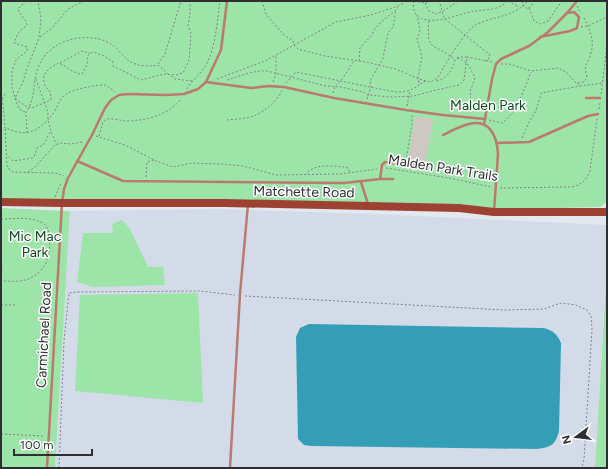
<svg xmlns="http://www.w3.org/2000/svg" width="608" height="469" viewBox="0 0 608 469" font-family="Figtree,sans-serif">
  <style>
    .built { fill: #d3dbe9 }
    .green { fill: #9de4a9 }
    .water { fill: #339eb5 }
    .building { fill: #cfc8c2 }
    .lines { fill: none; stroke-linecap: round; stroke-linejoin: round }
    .path { stroke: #82858a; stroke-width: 1; stroke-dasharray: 2 2; stroke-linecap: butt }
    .service { stroke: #ba7a6d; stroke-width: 2.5 }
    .secondary { stroke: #9d4232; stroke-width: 8 }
    .labels { text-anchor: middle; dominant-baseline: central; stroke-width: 3; stroke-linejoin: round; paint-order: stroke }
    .park-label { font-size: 14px; fill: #0c4a20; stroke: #fff }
    .street-label { font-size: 14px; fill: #2e2f32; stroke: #fff }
  </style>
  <rect width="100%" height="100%" fill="#e3e8ef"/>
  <polygon class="built" points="218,209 373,214 607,225 607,267 595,468 55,468 70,211"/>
  <g class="green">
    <polygon points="1,1 607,1 607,202 600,207 517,209 1,202"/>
    <polygon points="1,208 70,211 55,468 1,468"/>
    <polygon points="122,220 129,227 148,267 163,267 165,285 93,287 77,282 83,233 113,233 112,224"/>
    <polygon points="607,267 607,468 595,468"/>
    <polygon points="198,293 203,403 75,391 80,295"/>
  </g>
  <path class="water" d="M309,324L543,328C553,330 557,334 561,343L559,431C555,445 552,447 537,449L312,446L304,445L298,439L296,337L300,328Z"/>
  <polygon class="building" points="415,116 433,119 425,166 418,165 415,162 408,162"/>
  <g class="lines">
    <g class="path">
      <path d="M26,1L18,9C20,15 26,19 27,25L18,33L14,43L27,47V51L16,60L12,71V87L15,98L25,106L32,108L51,100C51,87 46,91 44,82C41,73 52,66 59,63C68,67 72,73 82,74L87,65L88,55L93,52L104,56L113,62V66L141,80L164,74L176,75L183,73L189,60L191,34L188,25L190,15V1"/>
      <path d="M262,1L266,14L283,34L293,41L294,45L298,49L325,56L366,62L396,69L419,79L430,82L435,80L439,76C445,64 466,29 477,24C495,16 514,17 528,1"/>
      <path d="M414,1C413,7 413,14 420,18C436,25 458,14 475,11C483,10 492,10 499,7C502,6 505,3 507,1"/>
      <polyline points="414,1 425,3 431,1"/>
      <polyline points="438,1 440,3 444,18 490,55 488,60 485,61"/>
      <polyline points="508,1 519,7"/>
      <polyline points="522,1 523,6 528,9 535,1"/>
      <polyline points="425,3 429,11 436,14 445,10 458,1"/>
      <polyline points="577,6 580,12"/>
      <polyline points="529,8 534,21 540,24 548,21 562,1"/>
      <path d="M429,21C425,55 437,42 455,60C452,71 447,79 435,81"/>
      <polyline points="581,27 588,26 607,17"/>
      <polyline points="40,37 52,28 68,9 84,1"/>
      <path d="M457,58C468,61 470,68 475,78L470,92L471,99L468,113"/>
      <polyline points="457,58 461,57 467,57"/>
      <polyline points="359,61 360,48 372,35 374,30 381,22 396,10 398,7"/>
      <polyline points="60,63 82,51 90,53"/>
      <polyline points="158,64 165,54 181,1"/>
      <path d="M501,64H509L531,71L558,68L566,72L576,83L584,82L587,77C583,63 588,65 591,53C595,39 589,28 583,16"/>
      <polyline points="171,76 175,79 192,81"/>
      <polyline points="36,79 48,112 48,120 51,131 56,144"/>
      <polyline points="217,79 265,61 336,22 371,15 398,6 406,1"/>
      <path d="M227,80C240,76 254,70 267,71L326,86L341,87L363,92L368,95L392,97L414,96L432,91L459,85L464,80L467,57L492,62"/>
      <polyline points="273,82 276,74 276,56"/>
      <path d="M286,83L296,72L395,92C404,92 412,91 419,85L418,76L422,57L417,39L420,31L417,15"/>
      <polyline points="577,83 580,86 603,83"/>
      <polyline points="420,84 426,81"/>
      <path d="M187,89C192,80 201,74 206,65C216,46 217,22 220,1"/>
      <polyline points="333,93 335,86 343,78 354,61"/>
      <polyline points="601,94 607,44"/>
      <path d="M1,95L3,105L5,128C9,129 13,131 17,132C33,136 46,124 55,111C58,105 60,99 65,95C72,89 92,86 101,85H106L115,92"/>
      <polyline points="2,99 5,94"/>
      <polyline points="367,99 371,87 370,81 383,58 388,33 393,27 396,10"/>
      <polyline points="407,106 410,91"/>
      <polyline points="599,109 600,103"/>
      <polyline points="25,112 19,109 15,98 23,82 27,68 39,38 41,19 38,1"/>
      <path d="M227,120C235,119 248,119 256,115C266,110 277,101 282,91"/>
      <path d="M489,120L502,123C517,113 525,87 531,72"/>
      <polyline points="5,129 7,165 9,169 13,172 55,173 64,176"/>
      <path d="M27,133L26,112C36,99 32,83 38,68C47,43 75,34 99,39C125,45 120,71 158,65L168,74"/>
      <polyline points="96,136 125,145 156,161 173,167 192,163 221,164 243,166 276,175 340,174 377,169"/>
      <path d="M99,136L103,122L107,119C114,118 121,121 128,121C148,120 168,115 181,99"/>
      <polyline points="522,138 529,122 536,111 541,93 580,86"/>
      <polyline points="6,154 13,161 32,158 34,157 37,148 44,144 50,132"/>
      <polyline points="406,161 412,124 412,115"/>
      <polyline points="386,168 449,178 491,187"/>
      <polyline points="28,172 35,167 55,145 61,143 70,144 83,142"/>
      <path d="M305,175C314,163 331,166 344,167L348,168L350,172"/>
      <polyline points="146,177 147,162 154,160"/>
      <path d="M500,188L571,187C581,185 586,181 590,171L597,119"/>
      <polyline points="55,197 61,183"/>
      <path d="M1,219C12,219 34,216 44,224C53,231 50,256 45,265C42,269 38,274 34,276C24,283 12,281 1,281"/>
      <polyline points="1,271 4,268"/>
      <polyline points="245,296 504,310 544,309 561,303 576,305 587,310 591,316 592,329 584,459 582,468"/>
      <polyline points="1,305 16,305"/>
      <polyline points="1,434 44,436"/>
      <polyline points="59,468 64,341 69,293 78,292 200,291 235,295"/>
    </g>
    <g class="service">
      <polyline points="567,13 577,1"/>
      <polyline points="206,82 251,88 268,86 284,87 334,98 406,110 443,115 485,119 484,124"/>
      <polyline points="586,98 600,98"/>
      <polyline points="485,119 492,79 496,64 501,59 529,46 548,32 567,13 574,12 579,17 577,28 570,31 540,37"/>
      <path d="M443,135C451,131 460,126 469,124C490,119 497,136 498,154L494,211"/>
      <polyline points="497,143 529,142 588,116 598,114"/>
      <polyline points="77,161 123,181 344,183 380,179 393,179"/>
      <polyline points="380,179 382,165 385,162 415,166 415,165"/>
      <polyline points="361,182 368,204"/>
      <polyline points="47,468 62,203 64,189 68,178 92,135 105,108 111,100 119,95 128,94 167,95 184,94 198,89 206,82 221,50 227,1"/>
      <polyline points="230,468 240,294 248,204"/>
    </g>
    <polyline class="secondary" points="1,202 62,203 226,203 459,208 494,212 607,212"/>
  </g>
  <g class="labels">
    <g class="park-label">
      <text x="488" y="105">Malden Park</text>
      <text x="35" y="236">Mic Mac<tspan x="35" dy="16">Park</tspan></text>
    </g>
    <g class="street-label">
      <text transform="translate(443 168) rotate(9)">Malden Park Trails</text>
      <text transform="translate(304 192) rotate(1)">Matchette Road</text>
      <text transform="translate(44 335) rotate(-87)">Carmichael Road</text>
    </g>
  </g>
  <rect width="608" height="469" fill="none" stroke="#2e2f32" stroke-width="4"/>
  <g transform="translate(576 437) rotate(255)" stroke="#ffffff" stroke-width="3" paint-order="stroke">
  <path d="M0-3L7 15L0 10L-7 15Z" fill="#2e2f32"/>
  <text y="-6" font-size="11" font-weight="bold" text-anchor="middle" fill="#2e2f32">N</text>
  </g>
  <path d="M14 449v6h78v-6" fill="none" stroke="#2e2f32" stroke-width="2"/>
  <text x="20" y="449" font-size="12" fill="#2e2f32" stroke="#ffffff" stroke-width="3" paint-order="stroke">100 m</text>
</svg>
